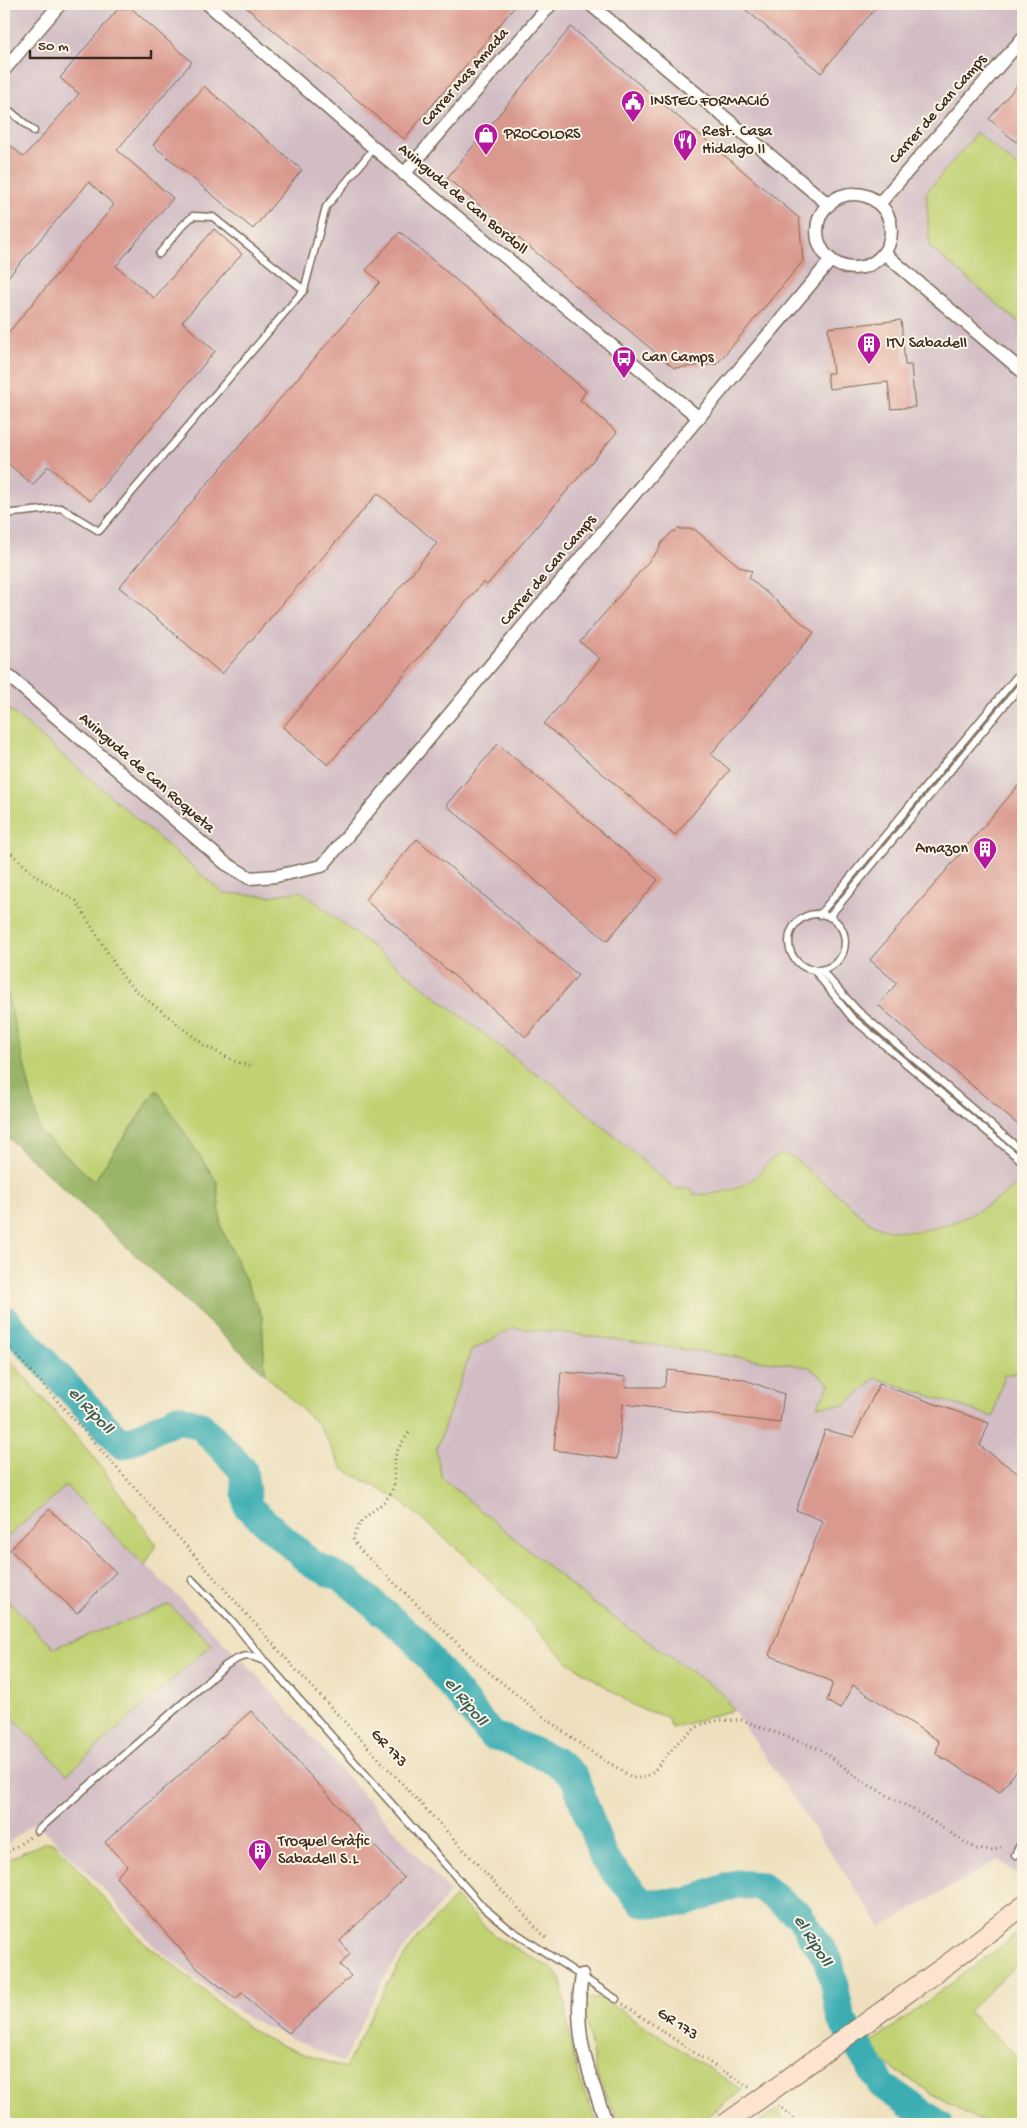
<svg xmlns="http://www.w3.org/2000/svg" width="1027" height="2128" viewBox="0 0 1027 2128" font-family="'Gochi Hand',sans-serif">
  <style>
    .industrial { fill: #d2bdc5 }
    .green { fill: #c1d274; stroke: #7e7e49 }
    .forest { fill: #98b466; stroke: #6a6f42 }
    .water { fill: #3badb3; stroke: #3b6c68 }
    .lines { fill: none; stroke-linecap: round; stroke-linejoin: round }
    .river { stroke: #3badb3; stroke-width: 29 }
    .building { fill: #da998f }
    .service-casing { stroke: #7a6a56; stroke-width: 9 }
    .minor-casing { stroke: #7a6a56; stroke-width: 15 }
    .secondary-casing { stroke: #7a6a56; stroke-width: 21 }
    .path { stroke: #7a6a56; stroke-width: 3; stroke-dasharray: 1 4; stroke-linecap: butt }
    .service { stroke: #fff; stroke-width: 6 }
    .minor { stroke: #fff; stroke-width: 12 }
    .secondary { stroke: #fde4d1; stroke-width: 19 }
    .secondary-bridge-casing { stroke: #7a6a56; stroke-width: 21; stroke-linecap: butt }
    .secondary-bridge { stroke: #fde4d1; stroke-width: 19 }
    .labels { text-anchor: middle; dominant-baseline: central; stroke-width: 4; stroke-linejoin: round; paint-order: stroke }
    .street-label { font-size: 16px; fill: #3b2a1e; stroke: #fcf5e5 }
    .poi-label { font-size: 16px; fill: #3b2a1e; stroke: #fcf5e5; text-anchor: start }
    .water-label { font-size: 18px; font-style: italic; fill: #3b5e5a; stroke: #fcf5e5 }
  </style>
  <rect width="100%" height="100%" fill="#fcf5e5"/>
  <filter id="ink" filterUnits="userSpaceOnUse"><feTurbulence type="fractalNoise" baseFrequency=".02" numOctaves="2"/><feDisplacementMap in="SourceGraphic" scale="10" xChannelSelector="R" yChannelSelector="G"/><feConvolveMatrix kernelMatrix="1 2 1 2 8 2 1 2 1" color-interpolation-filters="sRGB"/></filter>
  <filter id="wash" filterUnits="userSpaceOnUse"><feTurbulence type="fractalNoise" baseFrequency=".0096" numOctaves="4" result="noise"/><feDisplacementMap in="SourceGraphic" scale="20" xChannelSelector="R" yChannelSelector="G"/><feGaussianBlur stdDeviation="1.12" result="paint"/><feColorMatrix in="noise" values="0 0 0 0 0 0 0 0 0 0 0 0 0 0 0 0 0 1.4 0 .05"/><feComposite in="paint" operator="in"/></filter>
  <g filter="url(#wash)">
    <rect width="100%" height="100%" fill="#eee0be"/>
    <g class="industrial">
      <polygon points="13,4 1023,4 1023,163 930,247 1023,326 1023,1179 1018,1184 993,1203 963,1218 931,1228 900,1231 875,1226 773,1157 750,1181 727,1190 707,1195 693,1194 692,1188 676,1189 549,1081 534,1073 301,891 269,896 223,893 4,705 4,16"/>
      <polygon points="513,1328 560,1332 809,1367 830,1384 818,1406 845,1405 876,1378 993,1417 1004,1375 1023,1372 1023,1877 998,1860 881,1927 722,1693 591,1602 442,1478 436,1450 471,1351"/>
      <polygon points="66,1486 254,1672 450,1892 407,1945 384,1978 343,2062 248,2018 154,1946 100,1885 55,1840 34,1822 4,1847 4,1708 67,1774 168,1605 53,1648 4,1596 4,1540"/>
    </g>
    <g class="green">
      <polygon points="977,133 1019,168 1023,163 1023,326 930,247 926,193"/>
      <path d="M4,705L223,893L269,896L301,891L534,1073L549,1081L676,1189L692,1188L693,1194C711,1196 735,1191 750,1181C764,1172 773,1145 794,1158C813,1174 831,1189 850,1205C858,1212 867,1222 877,1226C923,1245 990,1210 1023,1179V1372L1004,1375L993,1417L876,1378L845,1405L817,1406L830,1384L809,1367L560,1332L513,1328L471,1351L436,1450L442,1478L591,1602L722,1693L733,1710L672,1728L667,1717L636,1707L567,1661L467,1557L398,1499L343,1469L319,1426L265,1374L262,1316L221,1227L217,1182L156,1090L94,1181L40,1132L4,980Z"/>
      <polygon points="4,1353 96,1460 156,1544 145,1566 66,1486 4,1540"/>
      <polygon points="4,1596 53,1648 169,1605 212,1644 67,1774 4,1708"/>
      <path d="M46,1842L55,1843L145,1944C182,1968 213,2001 249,2028C277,2048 313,2056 345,2068L386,1986L413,1943L455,1897L496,1937L551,1968L561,1979L573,2057L584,2092L598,2124H4V1861Z"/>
      <polygon points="1023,1930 1023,1959 968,2011 1023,2061 1023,2124 985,2124 931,2093 883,2062 867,2046"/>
      <polygon points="602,1998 742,2090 697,2124 619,2124 597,2076 582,2000"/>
      <polygon points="778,2110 786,2124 756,2124"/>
    </g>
    <polygon class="forest" points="4,980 40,1132 94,1181 157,1090 217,1182 221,1227 262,1316 265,1374 4,1134"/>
    <polygon class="water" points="4,1311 56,1368 55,1373 49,1372 4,1327"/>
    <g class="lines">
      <polyline class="river" points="4,1319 123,1445 178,1418 201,1426 243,1470 248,1507 312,1564 347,1581 414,1639 492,1736 507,1740 555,1761 574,1776 604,1859 643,1903 687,1902 736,1884 760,1886 799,1915 829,1961 841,2019 882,2085 938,2124"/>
    </g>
    <g id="blocks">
      <g class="building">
        <polygon points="242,4 517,4 404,139"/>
        <polygon points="739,4 879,4 821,73"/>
        <polygon points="131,8 192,62 117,150 173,198 116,266 154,298 214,229 242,254 182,322 215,351 90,501 48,466 33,485 4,460 4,338 114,205 89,182 4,282 4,140 24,157 79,94 60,78 118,9"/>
        <polygon points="571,27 799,218 803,261 717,364 674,368 447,178"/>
        <polygon points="1023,78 1023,134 1016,142 989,119"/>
        <polygon points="204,86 302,170 253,229 153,145"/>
        <polygon points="400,232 586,391 580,400 617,432 487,585 483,582 328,765 283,727 437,543 378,493 222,674 119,587 380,282 366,270"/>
        <polygon points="901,320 905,365 911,365 915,407 891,409 888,382 829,389 827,373 833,373 828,328"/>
        <polygon points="677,529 694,529 740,567 752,571 749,578 814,633 711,754 730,770 675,835 544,724 600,659 580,642 661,547 659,546 673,531 675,532"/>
        <polygon points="498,744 658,880 607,941 446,805"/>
        <polygon points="1023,780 1023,1129 878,1005 897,983 870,960"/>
        <polygon points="417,839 578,975 526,1037 365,900"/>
        <polygon points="668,1370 742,1379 784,1394 780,1423 623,1404 617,1459 554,1450 561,1372 626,1377 625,1387 664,1387"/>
        <polygon points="879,1384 989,1423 980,1446 1023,1477 1023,1745 1018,1753 1023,1757 1023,1762 1000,1792 936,1754 939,1741 853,1685 840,1709 827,1701 833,1682 769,1655 823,1521 796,1510 825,1430 854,1437"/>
        <polygon points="49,1509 116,1572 77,1613 10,1550"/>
        <polygon points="251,1711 404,1878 340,1941 350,1954 340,1965 351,1976 289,2033 264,2015 242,1992 236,1999 198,1969 116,1877 127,1866 105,1842"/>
      </g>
    </g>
  </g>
  <g filter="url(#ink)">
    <use href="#blocks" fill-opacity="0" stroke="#7a6a56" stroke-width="1"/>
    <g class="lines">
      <g class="service-casing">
        <g id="service">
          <polyline points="4,106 34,131"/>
          <polyline points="159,254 183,225 193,216 213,217 304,290"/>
          <polyline points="4,514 61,508 99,531 304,290 326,207 374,148"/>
          <circle cx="817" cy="942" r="28"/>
          <polyline points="819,915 1023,669"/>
          <polyline points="829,917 1023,683"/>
          <polyline points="813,969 852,1018 1023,1162"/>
          <polyline points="821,970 857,1010 1023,1152"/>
          <polyline points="192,1580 233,1622 263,1659"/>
          <path d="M37,1831L225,1666C241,1655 248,1653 266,1662L483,1907L508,1928L616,1999"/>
          <polyline points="1015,1855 1023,1839"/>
        </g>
      </g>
      <g class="minor-casing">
        <g id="minor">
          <polyline points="208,4 374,148 699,418"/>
          <polyline points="590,4 829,205"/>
          <polyline points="4,70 60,4"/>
          <polyline points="404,174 551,4"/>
          <circle cx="854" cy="231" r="37"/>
          <polyline points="879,204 1023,38"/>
          <polyline points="884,253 1023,372"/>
          <polyline points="4,672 225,863 250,878 276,876 322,866 831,260"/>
          <path d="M582,1975C572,2032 588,2072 607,2124"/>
        </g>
      </g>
      <g class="secondary-casing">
        <polyline id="secondary" points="949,1963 1023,1906"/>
      </g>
      <g class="path">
        <polyline points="4,847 37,877 76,901 122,976 134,989 204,1045 234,1061 250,1066"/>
        <polyline points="4,1341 298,1672 548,1940"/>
        <path d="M409,1433C400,1445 394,1453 394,1468C394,1474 395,1482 393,1488C385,1510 361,1510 353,1539L360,1550L479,1664L544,1717L587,1749L633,1778H643L652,1773L681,1739L700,1725L721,1720H742L822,1750L862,1781L921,1814L976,1849L993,1851L1001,1847"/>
        <polyline points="4,1855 30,1837"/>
        <polyline points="623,2004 699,2056 749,2087"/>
        <polyline points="778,2105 793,2118 795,2124"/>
      </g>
      <use href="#service" class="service"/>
      <use href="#minor" class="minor"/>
      <use href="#secondary" class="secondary"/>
      <g class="secondary-bridge-casing">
        <polyline id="secondary-bridge" points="725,2124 949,1963"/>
      </g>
      <use href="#secondary-bridge" class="secondary-bridge"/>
    </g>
  </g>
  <defs>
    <g id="civic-pin" transform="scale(1.25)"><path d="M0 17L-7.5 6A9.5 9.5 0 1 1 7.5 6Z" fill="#b5179e" stroke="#fcf5e5"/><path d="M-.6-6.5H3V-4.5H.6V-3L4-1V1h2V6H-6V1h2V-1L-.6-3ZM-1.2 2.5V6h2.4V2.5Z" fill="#fff"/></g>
    <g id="shop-pin" transform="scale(1.25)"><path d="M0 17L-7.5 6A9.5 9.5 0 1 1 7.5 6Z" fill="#b5179e" stroke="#fcf5e5"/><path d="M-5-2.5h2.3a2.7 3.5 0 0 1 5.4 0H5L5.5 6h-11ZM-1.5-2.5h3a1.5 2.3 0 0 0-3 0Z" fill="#fff"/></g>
    <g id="restaurant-pin" transform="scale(1.25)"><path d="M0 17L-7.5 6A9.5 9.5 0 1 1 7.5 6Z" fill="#b5179e" stroke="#fcf5e5"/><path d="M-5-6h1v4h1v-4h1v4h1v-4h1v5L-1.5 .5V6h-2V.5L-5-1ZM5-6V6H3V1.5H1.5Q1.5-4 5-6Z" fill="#fff"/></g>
    <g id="building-pin" transform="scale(1.25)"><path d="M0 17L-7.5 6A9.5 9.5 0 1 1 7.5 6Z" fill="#b5179e" stroke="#fcf5e5"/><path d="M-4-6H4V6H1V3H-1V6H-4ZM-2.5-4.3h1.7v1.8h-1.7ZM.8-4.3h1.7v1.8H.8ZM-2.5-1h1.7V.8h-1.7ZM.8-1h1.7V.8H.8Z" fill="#fff"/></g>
    <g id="bus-pin" transform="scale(1.25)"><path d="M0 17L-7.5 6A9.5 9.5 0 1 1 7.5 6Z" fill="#b5179e" stroke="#fcf5e5"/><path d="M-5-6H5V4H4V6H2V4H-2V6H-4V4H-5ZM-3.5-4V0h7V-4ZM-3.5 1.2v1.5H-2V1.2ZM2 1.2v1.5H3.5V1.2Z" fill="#fff"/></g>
  </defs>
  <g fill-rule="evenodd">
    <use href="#civic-pin" x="633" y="102"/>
    <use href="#shop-pin" x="486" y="135"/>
    <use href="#restaurant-pin" x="685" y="141"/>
    <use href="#building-pin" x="869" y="344"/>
    <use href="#bus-pin" x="624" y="358"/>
    <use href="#building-pin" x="985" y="849"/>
    <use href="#building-pin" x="260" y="1851"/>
  </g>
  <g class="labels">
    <g class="street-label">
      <text transform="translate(466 78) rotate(-49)">Carrer Mas Amada</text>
      <text transform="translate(939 110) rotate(-49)">Carrer de Can Camps</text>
      <text transform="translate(462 200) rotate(40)">Avinguda de Can Bordoll</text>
      <text transform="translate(549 571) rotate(-50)">Carrer de Can Camps</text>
      <text transform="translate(146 774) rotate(41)">Avinguda de Can Roqueta</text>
      <text transform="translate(388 1749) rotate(47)">GR 173</text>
      <text transform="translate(677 2025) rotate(34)">GR 173</text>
    </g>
    <g class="poi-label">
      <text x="650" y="102">INSTEC FORMACIÓ</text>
      <text x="702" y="132">Rest. Casa<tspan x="702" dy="18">Hidalgo II</tspan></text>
      <text x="504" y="135">PROCOLORS</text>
      <text x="886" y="344">ITV Sabadell</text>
      <text x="642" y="358">Can Camps</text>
      <text x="968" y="849" text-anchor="end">Amazon</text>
      <text x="278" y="1842">Troquel Gràfic<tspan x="278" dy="18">Sabadell S.L</tspan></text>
    </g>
    <g class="water-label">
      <text transform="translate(90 1411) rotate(47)">el Ripoll</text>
      <text transform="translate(465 1702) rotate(51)">el Ripoll</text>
      <text transform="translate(812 1941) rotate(58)">el Ripoll</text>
    </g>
  </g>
  <rect width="1027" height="2128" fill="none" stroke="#fcf5e5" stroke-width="20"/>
  <path d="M30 50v8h121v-8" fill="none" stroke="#3b2a1e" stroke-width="2.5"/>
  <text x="38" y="50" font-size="15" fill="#3b2a1e" stroke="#fcf5e5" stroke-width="4" paint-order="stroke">50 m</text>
</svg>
